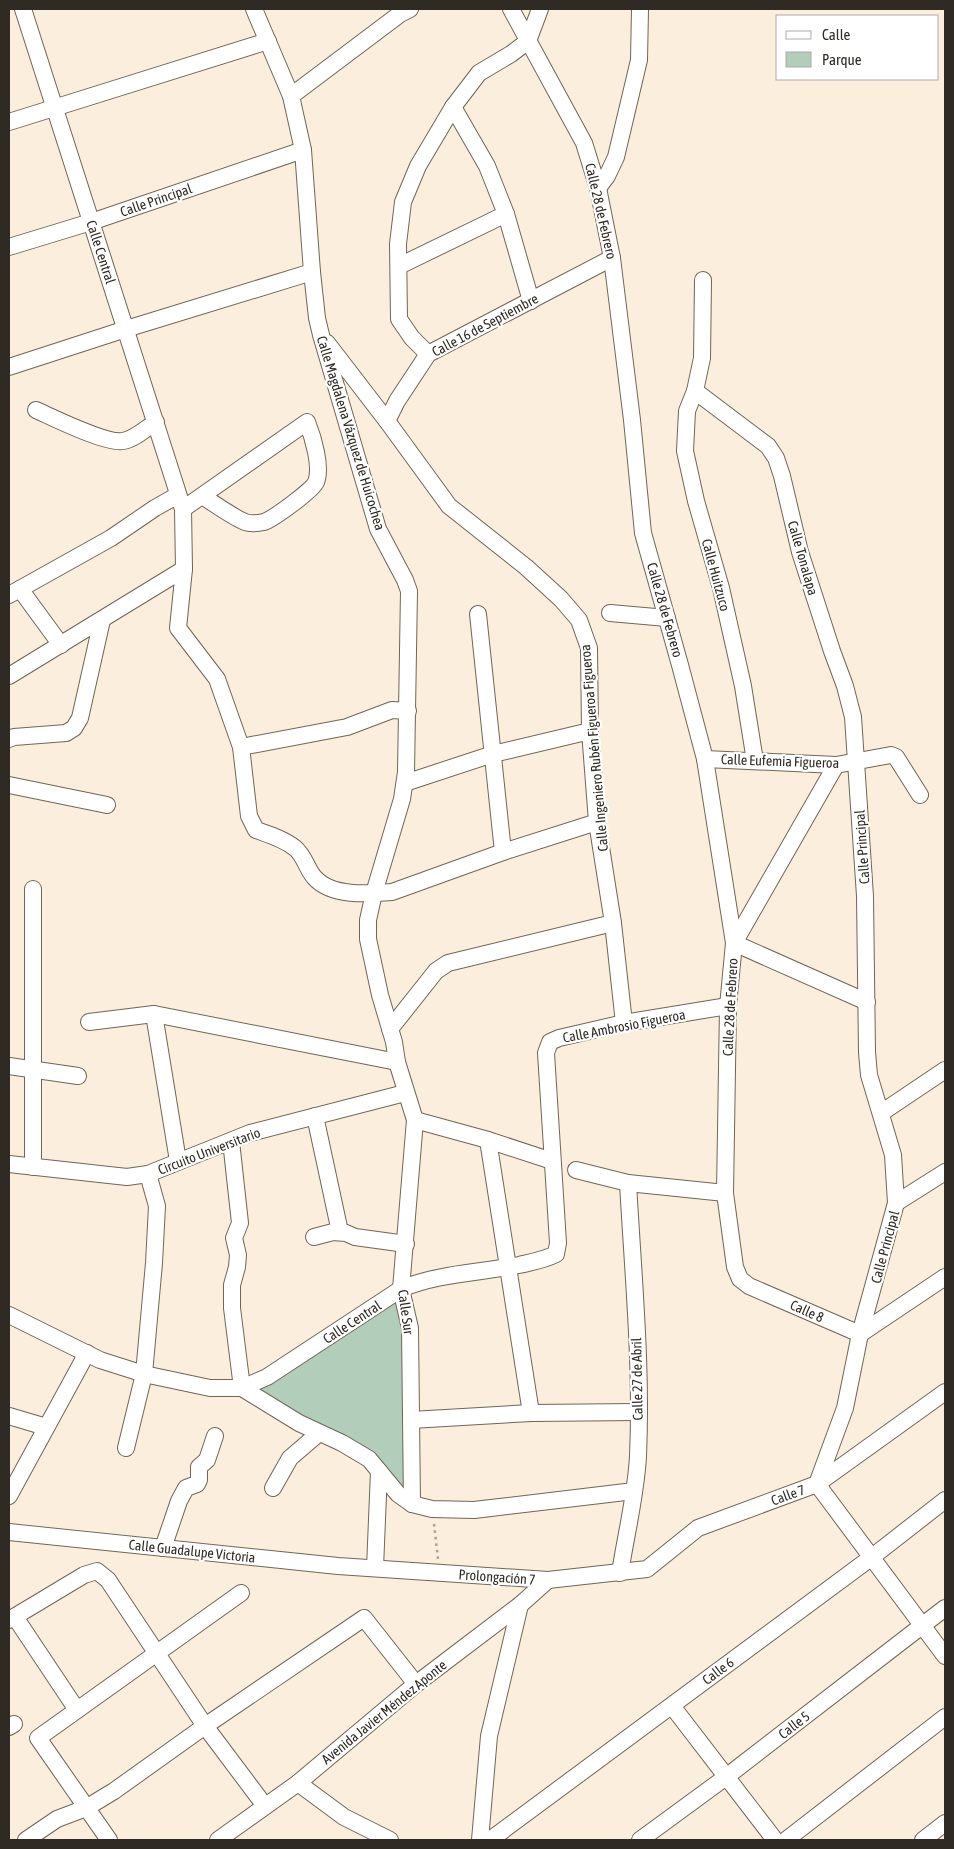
<svg xmlns="http://www.w3.org/2000/svg" width="954" height="1849" viewBox="0 0 954 1849" font-family="'Asap Condensed',sans-serif">
  <style>
    .green { fill: #b2cdba }
    .lines { fill: none; stroke-linecap: round; stroke-linejoin: round }
    .minor-casing { stroke: #716556; stroke-width: 18 }
    .path { stroke: #aaa092; stroke-width: 2.5; stroke-dasharray: 2.5 4; stroke-linecap: butt }
    .minor { stroke: #fff; stroke-width: 16 }
    .labels { text-anchor: middle; dominant-baseline: central; stroke-width: 4.5; stroke-linejoin: round; paint-order: stroke }
    .street-label { font-size: 14px; fill: #2f2a23; stroke: #fff }
  </style>
  <rect width="100%" height="100%" fill="#fbeedc"/>
  <polygon class="green" points="399,1295 406,1334 408,1496 319,1427 255,1388"/>
  <g class="lines">
    <g class="minor-casing">
      <g id="minor">
        <path d="M23,9L183,509L184,569L178,628L217,679L241,747L249,816L256,830C270,835 284,839 295,848C304,855 307,869 314,877C331,897 368,894 392,892L503,852L597,822"/>
        <polyline points="254,9 291,96 303,150 312,272 317,318 321,335 378,529 405,580 409,591 406,772 402,799 374,893 368,920 368,939 380,995 394,1042 397,1062 415,1120 401,1289 410,1328 412,1504"/>
        <polyline points="511,9 584,143 598,188 612,258 632,420 643,533 680,665 705,759 734,943 728,1006 725,1193 735,1267 740,1279 749,1286 860,1334 945,1277"/>
        <polyline points="528,41 540,9"/>
        <polyline points="291,96 400,14 410,9"/>
        <polyline points="453,107 487,166 506,214 531,301"/>
        <polyline points="9,122 268,41"/>
        <polyline points="598,188 607,176 616,157 639,60 640,9"/>
        <polyline points="9,247 91,222 303,150"/>
        <polyline points="399,266 506,214"/>
        <polyline points="703,280 702,358 695,391 687,411 685,451 696,501 721,588 743,686 755,761"/>
        <polyline points="327,343 387,421 449,506 526,567 561,599 579,620 589,648 590,731 597,822 613,923 624,1023"/>
        <polyline points="428,354 412,338 399,319 398,244 403,202 418,166 453,107 479,73 511,54 528,41"/>
        <polyline points="9,367 126,329 312,272"/>
        <polyline points="695,391 768,446 776,458 782,476 800,552 832,651 845,686 853,717 865,896 867,1052 869,1075 893,1155 896,1203 860,1334 845,1408 817,1484"/>
        <path d="M36,410C54,418 106,444 123,441C135,439 146,428 156,422"/>
        <polyline points="387,421 397,401 428,354 612,258"/>
        <path d="M183,509L307,422C313,437 322,467 316,482C313,490 273,519 264,522C259,523 250,524 245,522C234,518 212,502 202,496"/>
        <polyline points="20,589 61,645"/>
        <polyline points="9,595 111,538 155,508 178,495"/>
        <polyline points="610,613 667,618"/>
        <polyline points="478,614 503,852"/>
        <polyline points="9,676 184,569"/>
        <polyline points="9,739 14,737 66,733 74,728 80,718 102,620"/>
        <polyline points="241,747 347,727 392,710 408,711"/>
        <polyline points="705,759 836,765 891,755 896,757 920,795"/>
        <polyline points="836,765 734,943 867,1002"/>
        <polyline points="405,783 493,754 590,731"/>
        <polyline points="9,785 107,805"/>
        <polyline points="33,889 33,1167"/>
        <polyline points="154,1014 178,1161"/>
        <polyline points="89,1022 154,1014 397,1062"/>
        <polyline points="390,1029 436,971 448,963 613,923"/>
        <polyline points="9,1066 78,1076"/>
        <polyline points="881,1113 945,1070"/>
        <polyline points="315,1116 340,1232"/>
        <polyline points="415,1120 488,1140 552,1161"/>
        <polyline points="488,1140 531,1413"/>
        <polyline points="231,1141 240,1223 234,1238 238,1255 237,1267 232,1285 232,1308 242,1388"/>
        <polyline points="9,1164 127,1177 148,1174 250,1133 405,1093"/>
        <polyline points="576,1170 628,1183 725,1193"/>
        <polyline points="896,1203 945,1172"/>
        <polyline points="314,1237 333,1232 346,1233 355,1237 406,1244"/>
        <path d="M9,1315L100,1360L144,1374L210,1388H242L267,1377L401,1289C439,1273 480,1273 519,1265C532,1262 544,1260 556,1254L558,1243L546,1053L550,1042L559,1038L624,1023L728,1006"/>
        <polyline points="242,1388 299,1423 342,1443 369,1459 398,1494 412,1504 432,1509 474,1510 634,1491"/>
        <polyline points="9,1416 46,1427"/>
        <polyline points="411,1420 531,1413 639,1412"/>
        <polyline points="126,1448 144,1374 154,1263 157,1206 148,1174"/>
        <polyline points="817,1484 945,1656"/>
        <polyline points="273,1488 290,1458 318,1434"/>
        <polyline points="9,1496 87,1353"/>
        <polyline points="9,1532 338,1566 548,1580 647,1569 698,1528 817,1484 945,1392"/>
        <polyline points="163,1548 179,1501 186,1488 197,1484 199,1480 199,1467 207,1460 215,1436"/>
        <polyline points="375,1568 379,1471"/>
        <path d="M620,1573C626,1534 636,1495 638,1456C642,1366 633,1274 628,1183"/>
        <polyline points="15,1617 77,1710"/>
        <polyline points="9,1620 84,1575 97,1571 108,1580 205,1726 265,1806"/>
        <polyline points="672,1706 775,1840"/>
        <polyline points="9,1727 14,1724"/>
        <polyline points="298,1783 344,1817 390,1840"/>
        <polyline points="26,1840 57,1819 86,1808 114,1791 205,1726 364,1618 416,1684"/>
        <polyline points="109,1840 38,1738 241,1593"/>
        <polyline points="218,1840 298,1783 416,1684 520,1605 548,1580"/>
        <polyline points="480,1840 489,1736 520,1605"/>
        <polyline points="490,1840 872,1557 945,1500"/>
        <polyline points="640,1840 726,1777 945,1608"/>
        <polyline points="786,1840 945,1717"/>
        <polyline points="923,1840 945,1823"/>
      </g>
    </g>
    <polyline class="path" points="434,1524 438,1559"/>
    <use href="#minor" class="minor"/>
  </g>
  <g class="labels">
    <g class="street-label">
      <text transform="translate(156 200) rotate(-19)">Calle Principal</text>
      <text transform="translate(601 211) rotate(77)">Calle 28 de Febrero</text>
      <text transform="translate(101 252) rotate(72)">Calle Central</text>
      <text transform="translate(485 325) rotate(-28)">Calle 16 de Septiembre</text>
      <text transform="translate(351 433) rotate(73)">Calle Magdalena Vázquez de Huicochea</text>
      <text transform="translate(803 558) rotate(74)">Calle Tonalapa</text>
      <text transform="translate(716 575) rotate(75)">Calle Huitzuco</text>
      <text transform="translate(665 610) rotate(74)">Calle 28 de Febrero</text>
      <text transform="translate(594 748) rotate(-95)">Calle Ingeniero Rubén Figueroa Figueroa</text>
      <text transform="translate(780 761) rotate(2)">Calle Eufemia Figueroa</text>
      <text transform="translate(862 847) rotate(-94)">Calle Principal</text>
      <text transform="translate(730 1007) rotate(-87)">Calle 28 de Febrero</text>
      <text transform="translate(624 1026) rotate(-11)">Calle Ambrosio Figueroa</text>
      <text transform="translate(209 1151) rotate(-21)">Circuito Universitario</text>
      <text transform="translate(885 1247) rotate(-75)">Calle Principal</text>
      <text transform="translate(807 1311) rotate(24)">Calle 8</text>
      <text transform="translate(406 1312) rotate(82)">Calle Sur</text>
      <text transform="translate(352 1322) rotate(-33)">Calle Central</text>
      <text transform="translate(637 1379) rotate(-91)">Calle 27 de Abril</text>
      <text transform="translate(788 1495) rotate(-20)">Calle 7</text>
      <text transform="translate(192 1551) rotate(6)">Calle Guadalupe Victoria</text>
      <text transform="translate(497 1577) rotate(4)">Prolongación 7</text>
      <text transform="translate(718 1671) rotate(-37)">Calle 6</text>
      <text transform="translate(384 1712) rotate(-39)">Avenida Javier Méndez Aponte</text>
      <text transform="translate(794 1725) rotate(-38)">Calle 5</text>
    </g>
  </g>
  <rect width="954" height="1849" fill="none" stroke="#2f2a23" stroke-width="20"/>
  <rect x="776" y="15" width="162" height="65" fill="#ffffff" stroke="#acaaa7"/>
  <rect x="786" y="31" width="25" height="8" fill="#ffffff" stroke="#acaaa7"/>
  <text x="822" y="40" font-size="15" fill="#2f2a23">Calle</text>
  <rect x="786" y="52" width="25" height="15" fill="#b2cdba" stroke="#acaaa7"/>
  <text x="822" y="65" font-size="15" fill="#2f2a23">Parque</text>
</svg>
